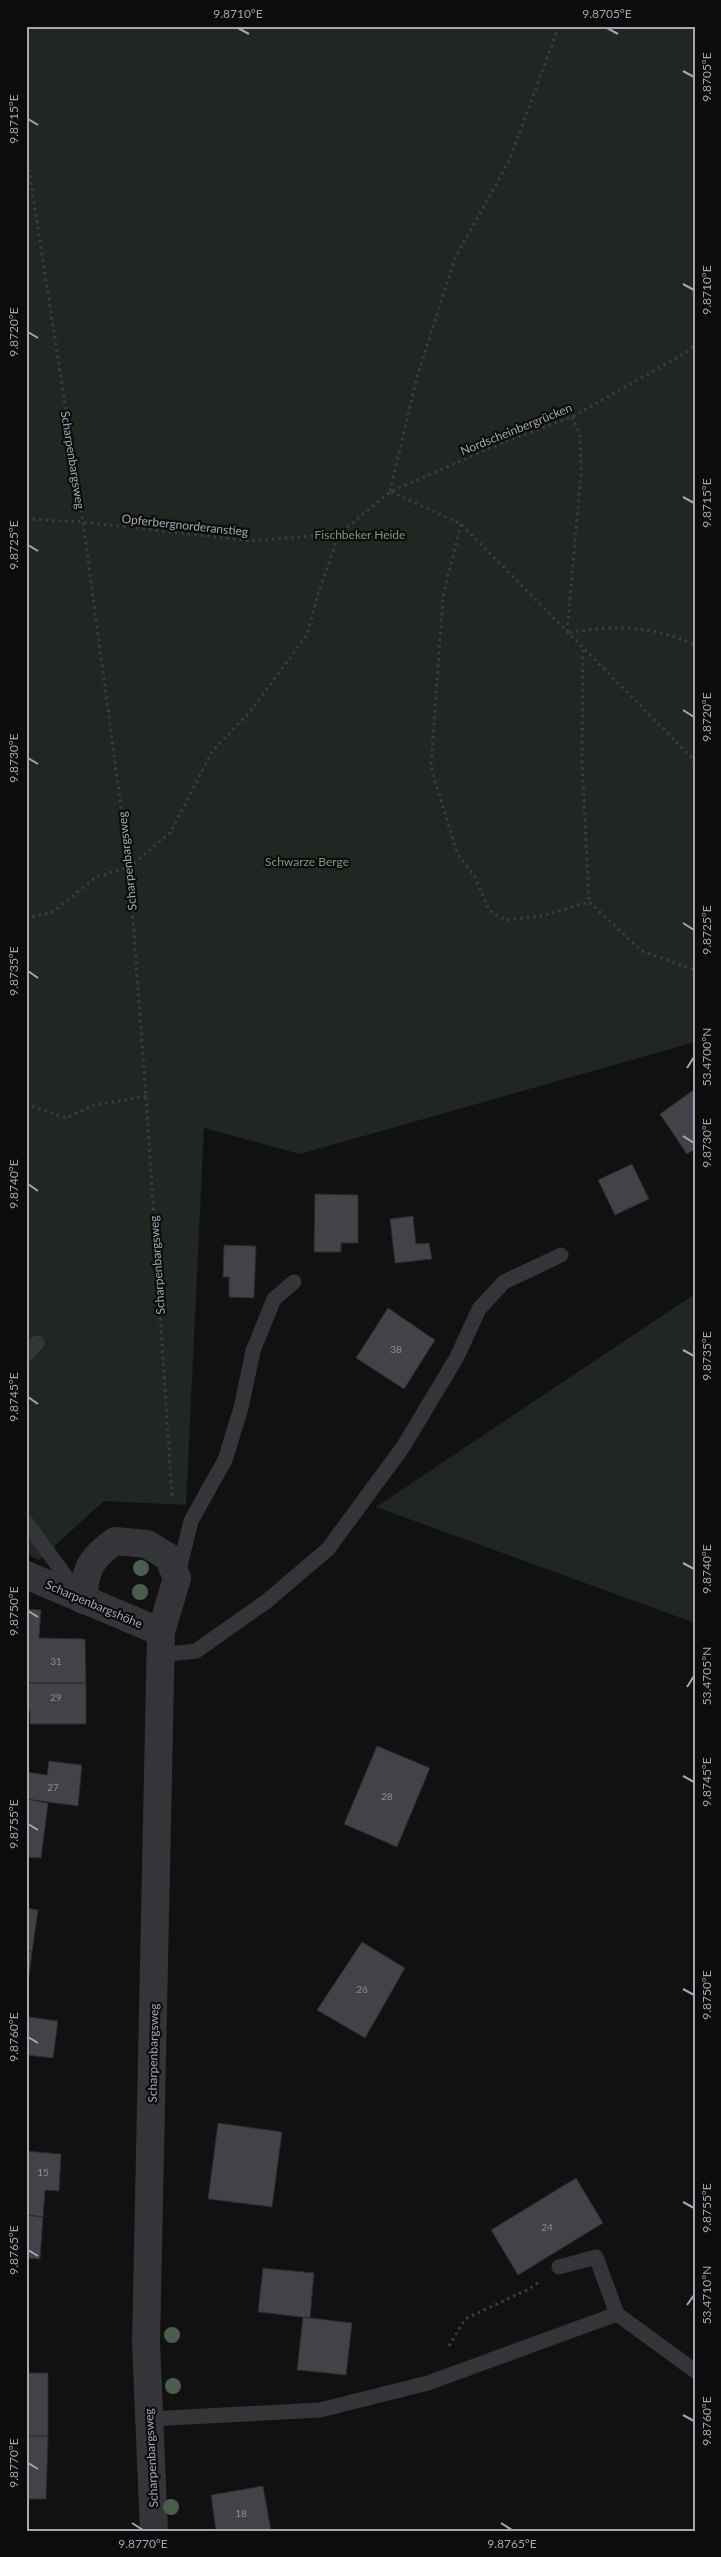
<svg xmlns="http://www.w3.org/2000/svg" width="721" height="2557" viewBox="0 0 721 2557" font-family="Lato,sans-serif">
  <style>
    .green { fill: #202621 }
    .building { fill: #424348; stroke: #2b2b2e }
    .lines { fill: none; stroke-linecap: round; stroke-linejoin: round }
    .path { stroke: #3a3c40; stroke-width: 3; stroke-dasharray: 2.5 4; stroke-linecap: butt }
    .service { stroke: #343539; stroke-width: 15 }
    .minor { stroke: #343539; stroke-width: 28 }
    .tree { fill: #4c5d4e }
    .ticks { fill: none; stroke: #a3a7b2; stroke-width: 2 }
    .labels { text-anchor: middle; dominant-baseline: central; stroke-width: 4.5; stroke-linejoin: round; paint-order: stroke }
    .number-label { font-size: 10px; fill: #8b8e98 }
    .street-label { font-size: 12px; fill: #a3a7b2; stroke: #0c0c0d }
    .park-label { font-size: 12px; fill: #7c9b7f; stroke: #0c0c0d }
    .neatline { fill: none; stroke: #a3a7b2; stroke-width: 2 }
    .ticks-label { font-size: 12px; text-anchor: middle; fill: #a3a7b2 }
  </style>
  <rect width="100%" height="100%" fill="#111112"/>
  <g class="green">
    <polygon points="26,26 695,26 695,1042 300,1154 204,1128 186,1505 104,1501 39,1560 26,1554"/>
    <polygon points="695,1294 695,1623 376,1507"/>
  </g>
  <g class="building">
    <polygon points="695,1089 695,1149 687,1154 660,1114"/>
    <polygon points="632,1164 649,1199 615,1215 598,1180"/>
    <polygon points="315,1194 358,1195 358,1243 341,1243 341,1252 314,1252"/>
    <polygon points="413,1216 416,1244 429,1243 432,1259 395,1263 390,1219"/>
    <polygon points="224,1245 256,1246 254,1298 229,1297 229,1277 223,1277"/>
    <polygon points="388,1308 435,1340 404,1389 356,1358"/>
    <polygon points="26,1609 41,1610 39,1638 85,1639 86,1683 26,1683"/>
    <polygon points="26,1683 86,1683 86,1724 30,1724 30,1711 26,1711"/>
    <polygon points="377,1746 430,1768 397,1847 344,1824"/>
    <polygon points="49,1761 82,1765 78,1806 26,1799 26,1772 47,1775"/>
    <polygon points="26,1799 48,1803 41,1858 26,1857"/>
    <polygon points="26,1908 38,1910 32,1952 26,1951"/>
    <polygon points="362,1942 405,1968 365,2038 317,2010"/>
    <polygon points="26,1951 32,1952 27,1992 26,1992"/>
    <polygon points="29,2017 58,2021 53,2058 26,2055"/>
    <polygon points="218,2123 282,2132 272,2207 208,2199"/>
    <polygon points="26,2151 61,2154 59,2191 45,2190 43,2217 26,2215"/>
    <polygon points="576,2178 603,2223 518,2275 491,2230"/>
    <polygon points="26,2215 43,2217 40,2259 26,2258"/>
    <polygon points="263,2268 314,2273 310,2318 258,2312"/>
    <polygon points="303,2317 352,2323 346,2375 297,2370"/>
    <rect x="26" y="2373" width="22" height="63"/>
    <polygon points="26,2436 48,2436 46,2499 26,2499"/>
    <polygon points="263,2486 271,2531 216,2531 211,2495"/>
  </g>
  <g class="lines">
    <g class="path">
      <polyline points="26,150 83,522 129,867 146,1096 172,1497"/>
      <path d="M572,417L580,435L581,473L567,633C613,625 652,625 695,645"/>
      <polyline points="390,491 417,377 455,258 509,161 559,26"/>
      <polyline points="391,492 461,524 693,759 695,766"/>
      <polyline points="26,519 83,522 250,541 339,534 390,492 502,443 572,417 687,352 695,344"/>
      <polyline points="461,524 443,596 431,767 457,853 475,877 489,910 505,920 542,916 589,902 642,951 695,970"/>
      <polyline points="583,650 582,759 589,902"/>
      <polyline points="26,918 53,912 96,877 129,867 170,833 213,750 249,713 307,635 318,594 339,534"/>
      <polyline points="26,1104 66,1118 92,1106 146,1096"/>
      <polyline points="449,2346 465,2319 529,2289 539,2282"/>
    </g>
    <g class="service">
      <polyline points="26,1355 37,1343"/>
      <polyline points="26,1522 78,1593"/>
      <polyline points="178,1574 191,1521 225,1460 241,1408 253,1351 274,1299 294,1282"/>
      <polyline points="160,1655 196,1651 267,1601 328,1549 403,1447 457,1357 479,1309 504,1282 561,1255"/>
      <polyline points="559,2267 596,2257 617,2314"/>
      <polyline points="149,2419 320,2410 428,2383 617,2314 695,2371"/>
    </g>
    <g class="minor">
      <polyline points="26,1575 161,1632"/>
      <path d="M83,1600C85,1569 90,1559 115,1541L147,1544L168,1557L177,1578L161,1632L146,2343L154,2531"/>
    </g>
  </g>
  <g class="tree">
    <circle cx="141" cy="1568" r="8"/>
    <circle cx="140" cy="1592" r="8"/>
    <circle cx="172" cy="2335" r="8"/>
    <circle cx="173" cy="2386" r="8"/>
    <circle cx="171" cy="2507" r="8"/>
  </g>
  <path class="ticks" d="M238,28L249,34M607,28L618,34M683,71L694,77M28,119L38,125M683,284L694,290M28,332L38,338M683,497L694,503M28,545L38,551M683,710L694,717M28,758L38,764M683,923L694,930M28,971L38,978M687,1068L694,1057M683,1136L694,1143M28,1184L38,1191M683,1350L694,1356M28,1397L38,1404M683,1563L694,1569M28,1611L38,1617M687,1687L694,1676M683,1776L694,1782M28,1824L38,1830M683,1989L694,1995M28,2037L38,2043M683,2202L694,2208M28,2250L38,2256M687,2305L694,2295M683,2415L694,2421M28,2463L38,2469M132,2523L143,2530M501,2523L512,2530"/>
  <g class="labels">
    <g class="number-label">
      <text x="396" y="1349">38</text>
      <text x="56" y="1661">31</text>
      <text x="56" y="1697">29</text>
      <text x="53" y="1787">27</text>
      <text x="387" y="1796">28</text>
      <text x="362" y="1989">26</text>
      <text x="43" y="2172">15</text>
      <text x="547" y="2227">24</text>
      <text x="241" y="2513">18</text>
    </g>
    <g class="street-label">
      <text transform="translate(516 429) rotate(-22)">Nordscheinbergrücken</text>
      <text transform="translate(73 460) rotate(81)">Scharpenbargsweg</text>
      <text transform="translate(185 525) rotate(6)">Opferbergnorderanstieg</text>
      <text transform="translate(127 861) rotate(-96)">Scharpenbargsweg</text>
      <text transform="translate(157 1265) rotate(-94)">Scharpenbargsweg</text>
      <text transform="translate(94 1604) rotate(23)">Scharpenbargshöhe</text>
      <text transform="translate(153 2053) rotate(-89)">Scharpenbargsweg</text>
      <text transform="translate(151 2458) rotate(-93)">Scharpenbargsweg</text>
    </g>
    <g class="park-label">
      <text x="360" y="534">Fischbeker Heide</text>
      <text x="307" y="861">Schwarze Berge</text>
    </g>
  </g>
  <rect width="721" height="2557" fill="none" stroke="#0c0c0d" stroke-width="55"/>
  <rect x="28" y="28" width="666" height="2502" class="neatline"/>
  <g class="ticks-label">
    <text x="238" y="18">9.8710°E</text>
    <text x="607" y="18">9.8705°E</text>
    <text transform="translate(707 77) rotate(-90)" y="4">9.8705°E</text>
    <text transform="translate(14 119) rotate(-90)" y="4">9.8715°E</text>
    <text transform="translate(707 290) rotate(-90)" y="4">9.8710°E</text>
    <text transform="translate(14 332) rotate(-90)" y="4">9.8720°E</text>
    <text transform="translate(707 503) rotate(-90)" y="4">9.8715°E</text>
    <text transform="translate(14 545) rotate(-90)" y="4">9.8725°E</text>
    <text transform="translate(707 717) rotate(-90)" y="4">9.8720°E</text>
    <text transform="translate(14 758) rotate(-90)" y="4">9.8730°E</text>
    <text transform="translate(707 930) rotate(-90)" y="4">9.8725°E</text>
    <text transform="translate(14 971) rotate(-90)" y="4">9.8735°E</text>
    <text transform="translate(707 1057) rotate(-90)" y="4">53.4700°N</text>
    <text transform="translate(707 1143) rotate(-90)" y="4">9.8730°E</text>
    <text transform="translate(14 1184) rotate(-90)" y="4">9.8740°E</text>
    <text transform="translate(707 1356) rotate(-90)" y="4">9.8735°E</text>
    <text transform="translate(14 1397) rotate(-90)" y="4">9.8745°E</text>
    <text transform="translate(707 1569) rotate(-90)" y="4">9.8740°E</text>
    <text transform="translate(14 1611) rotate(-90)" y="4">9.8750°E</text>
    <text transform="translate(707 1676) rotate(-90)" y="4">53.4705°N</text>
    <text transform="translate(707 1782) rotate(-90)" y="4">9.8745°E</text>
    <text transform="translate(14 1824) rotate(-90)" y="4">9.8755°E</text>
    <text transform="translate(707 1995) rotate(-90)" y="4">9.8750°E</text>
    <text transform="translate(14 2037) rotate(-90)" y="4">9.8760°E</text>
    <text transform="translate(707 2208) rotate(-90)" y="4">9.8755°E</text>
    <text transform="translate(14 2250) rotate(-90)" y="4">9.8765°E</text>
    <text transform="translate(707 2295) rotate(-90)" y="4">53.4710°N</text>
    <text transform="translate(707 2421) rotate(-90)" y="4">9.8760°E</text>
    <text transform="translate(14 2463) rotate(-90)" y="4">9.8770°E</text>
    <text x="143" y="2548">9.8770°E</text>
    <text x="512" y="2548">9.8765°E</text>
  </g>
</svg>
